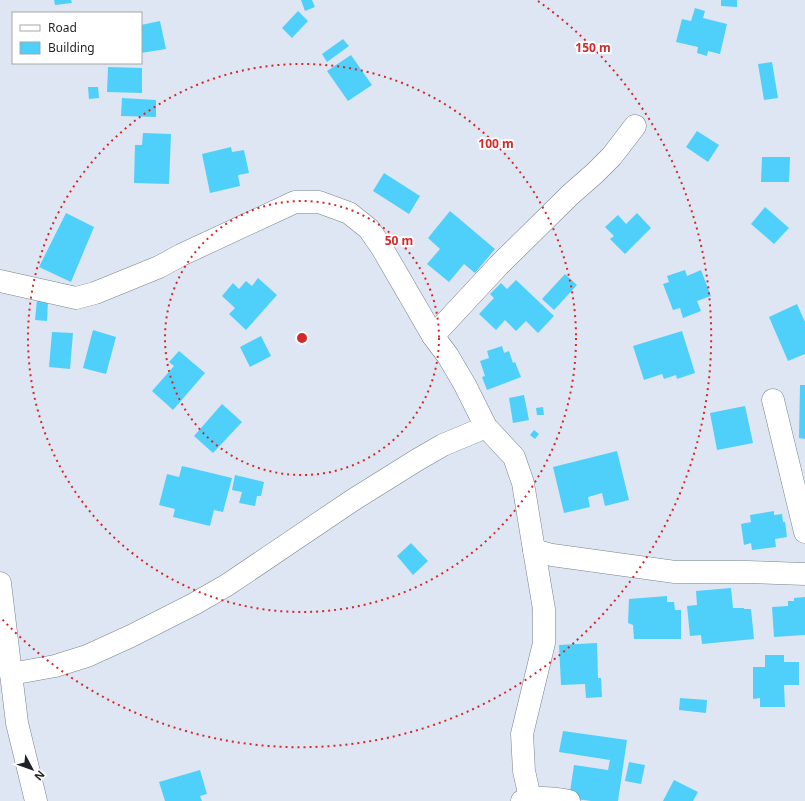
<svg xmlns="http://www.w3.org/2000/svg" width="805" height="801" viewBox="0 0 805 801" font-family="'Noto Sans',sans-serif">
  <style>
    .building { fill: #4ed0fa }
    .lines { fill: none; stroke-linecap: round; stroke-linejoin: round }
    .minor-casing { stroke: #7a838e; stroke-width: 23 }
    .secondary-casing { stroke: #7a838e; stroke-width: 23 }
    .minor { stroke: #fff; stroke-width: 22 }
    .secondary { stroke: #fff; stroke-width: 22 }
    .ring { fill: none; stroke: #d62828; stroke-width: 2; stroke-dasharray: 2 4 }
    .centre { fill: #d62828; stroke: #fff; stroke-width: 2 }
    .ring-label { font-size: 12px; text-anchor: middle; font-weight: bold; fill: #d62828; stroke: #fff; stroke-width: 4; stroke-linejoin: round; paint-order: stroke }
  </style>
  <rect width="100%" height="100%" fill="#dee6f3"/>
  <g class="building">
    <polygon points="54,0 71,0 72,3 55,5"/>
    <polygon points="301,0 312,0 315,7 305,11"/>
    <polygon points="721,0 737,0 737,7 721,6"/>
    <polygon points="695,8 705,11 703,18 727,24 720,54 708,51 707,56 697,53 698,47 676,42 682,19 691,21"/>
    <polygon points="298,11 308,21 292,38 282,28"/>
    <polygon points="160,21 166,49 141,53 141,25"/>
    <polygon points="343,39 349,46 327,62 322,54"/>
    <polygon points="351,55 372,85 348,101 327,71"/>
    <polygon points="772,62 778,98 764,100 758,64"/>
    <polygon points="108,67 142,68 142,93 107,92"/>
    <polygon points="88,87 98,87 99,98 89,99"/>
    <polygon points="122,98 156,100 156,117 121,116"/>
    <polygon points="697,131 719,145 708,162 686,147"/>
    <polygon points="143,133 171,134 169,184 134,183 135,145 142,145"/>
    <polygon points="231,147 232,152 244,150 249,173 238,175 240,186 210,193 202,154"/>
    <polygon points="762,157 790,157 789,182 761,182"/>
    <polygon points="384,173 420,196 409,214 373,191"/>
    <polygon points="765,207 789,228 774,244 751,224"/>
    <polygon points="450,211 495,249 475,273 464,264 449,282 427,264 440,249 428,238"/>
    <polygon points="66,213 94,227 71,282 39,267"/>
    <polygon points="637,213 651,228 625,254 610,239 614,236 605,227 618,215 626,224"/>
    <polygon points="685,270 687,276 701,270 711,296 697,301 701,311 683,318 680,308 673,310 663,284 669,282 667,276"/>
    <polygon points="565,274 577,285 554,310 542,299"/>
    <polygon points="258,278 277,295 246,330 229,314 235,308 222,296 233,283 239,289 246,281 252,286"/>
    <polygon points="516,280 554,316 538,333 526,321 516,331 505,320 496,330 479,314 494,298 490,294 501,283 507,289"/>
    <polygon points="37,300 48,301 47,321 35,320"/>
    <polygon points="797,304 805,322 805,354 788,361 769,317"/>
    <polygon points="93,330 116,337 106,374 83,368"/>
    <polygon points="682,331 695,373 677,379 676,375 664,379 662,374 644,380 633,346"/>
    <polygon points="52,332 73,333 70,369 49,367"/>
    <polygon points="261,336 271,356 250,367 240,347"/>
    <polygon points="502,346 504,353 509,351 513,363 515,362 521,377 487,390 482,377 485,376 480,361 489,358 487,351"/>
    <polygon points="179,351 205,373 173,410 152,391 174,366 169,362"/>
    <polygon points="800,385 805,385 805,439 799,438"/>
    <polygon points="524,395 529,420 513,423 509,398"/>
    <polygon points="222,404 242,422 213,453 194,436"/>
    <polygon points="745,406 753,443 717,450 710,413"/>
    <polygon points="543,407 544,415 537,415 536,408"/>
    <polygon points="534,430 539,434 535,439 530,435"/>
    <polygon points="617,451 629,500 605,506 602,493 588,497 590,507 564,513 553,467"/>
    <polygon points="182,466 232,478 223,512 214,510 210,526 173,517 175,509 159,505 167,474 179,477"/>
    <polygon points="235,475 264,482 261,496 257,496 255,506 239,503 242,492 232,490"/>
    <polygon points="774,511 774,515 782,514 783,522 785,522 787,537 775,539 776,547 752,550 751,543 744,545 741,524 751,522 750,515"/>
    <polygon points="411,543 428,561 413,575 397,556"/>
    <polygon points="731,588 733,608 744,608 744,609 751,609 754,639 702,644 701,635 690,636 687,606 697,605 696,591"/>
    <polygon points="667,596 667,602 674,602 675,610 681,610 681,639 634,639 633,625 628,623 629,599"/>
    <polygon points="805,597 805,635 774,637 772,607 788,606 788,601 794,601 794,598"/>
    <polygon points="597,643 598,678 601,678 602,697 586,698 585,684 561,685 559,645"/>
    <polygon points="765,655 784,655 784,662 799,662 799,685 784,685 785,707 760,707 760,698 753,699 753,667 765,667"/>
    <polygon points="680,698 707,700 706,713 679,710"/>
    <polygon points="563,731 627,740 618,801 591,801 569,798 574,765 608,770 610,760 559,752"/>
    <polygon points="629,762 645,765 641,784 625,781"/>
    <polygon points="200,770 207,794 200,796 202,801 165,801 159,782"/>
    <polygon points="674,780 698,792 693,801 663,801"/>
  </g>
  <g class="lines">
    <g class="minor-casing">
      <g id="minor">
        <polyline points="0,281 76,298 95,293 159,267 181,255 295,202 319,202 349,213 369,229 382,248 433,336 448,356 465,385 486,427 514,457 523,483 534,550 544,609 544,643 522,734 524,771 530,798"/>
        <polyline points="433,336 499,265 570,195 595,173 612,156 635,126"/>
        <polyline points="773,400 805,532"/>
        <polyline points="534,550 552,555 675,572 747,572 805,574"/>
        <polyline points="11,674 55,666 87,656 131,636 194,604 227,585 353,500 417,460 443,445 486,427"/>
        <path d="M522,801C536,796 554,798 569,801"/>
      </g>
    </g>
    <g class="secondary-casing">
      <polyline id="secondary" points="0,583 17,723 36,801"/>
    </g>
    <use href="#minor" class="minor"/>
    <use href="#secondary" class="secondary"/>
  </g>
  <g class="ring">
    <circle cx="302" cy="338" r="137"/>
    <circle cx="302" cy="338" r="274"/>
    <path d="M538 1A411 411 0 1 1 1 618"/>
  </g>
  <circle cx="302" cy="338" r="6" class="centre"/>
  <g class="ring-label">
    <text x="593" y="52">150 m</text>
    <text x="496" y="148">100 m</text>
    <text x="399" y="245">50 m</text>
  </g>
  <rect x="12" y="12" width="130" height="52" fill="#ffffff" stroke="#a5a7a8"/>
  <rect x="20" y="25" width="20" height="6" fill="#ffffff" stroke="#a5a7a8"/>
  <text x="48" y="32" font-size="12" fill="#1e2226">Road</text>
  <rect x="20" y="42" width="20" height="12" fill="#4ed0fa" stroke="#a5a7a8"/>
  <text x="48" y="52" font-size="12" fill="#1e2226">Building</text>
  <g transform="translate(32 769) rotate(131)" stroke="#ffffff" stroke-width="3" paint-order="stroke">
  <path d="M0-3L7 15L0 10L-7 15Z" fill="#1e2226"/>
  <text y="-6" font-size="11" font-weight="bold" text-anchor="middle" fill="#1e2226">N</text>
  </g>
</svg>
